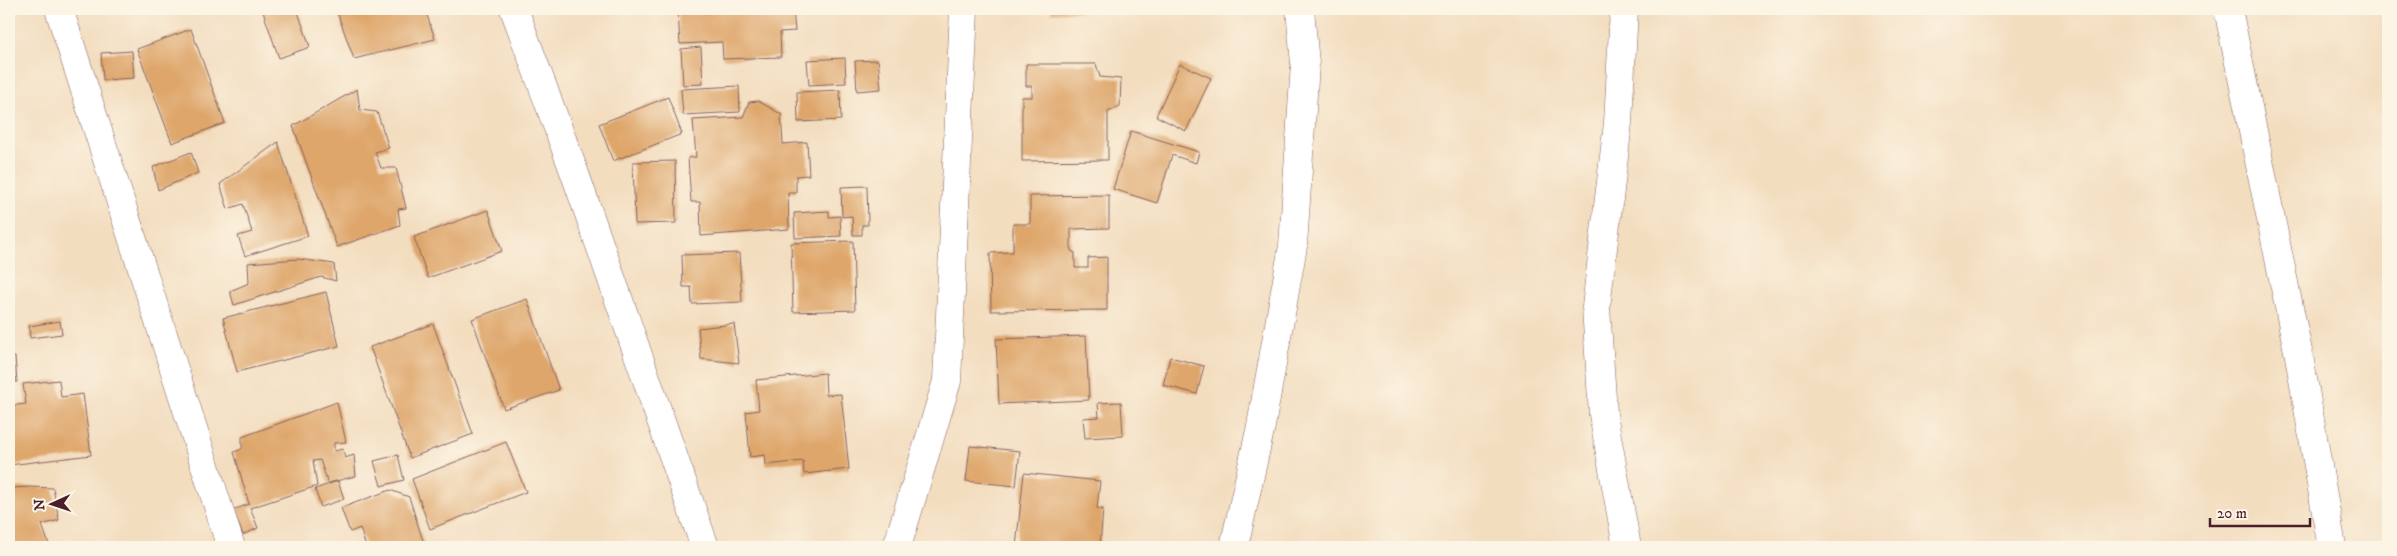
<svg xmlns="http://www.w3.org/2000/svg" width="2397" height="556" viewBox="0 0 2397 556" font-family="'IM FELL DW Pica',serif">
  <style>
    .building { fill: #dea66b }
    .lines { fill: none; stroke-linecap: round; stroke-linejoin: round }
    .minor-casing { stroke: #85625f; stroke-width: 29 }
    .minor { stroke: #fff; stroke-width: 28 }
  </style>
  <rect width="100%" height="100%" fill="#fcf5e5"/>
  <filter id="ink" filterUnits="userSpaceOnUse"><feTurbulence type="fractalNoise" baseFrequency=".02" numOctaves="2"/><feDisplacementMap in="SourceGraphic" scale="10" xChannelSelector="R" yChannelSelector="G"/><feConvolveMatrix kernelMatrix="1 2 1 2 8 2 1 2 1" color-interpolation-filters="sRGB"/></filter>
  <filter id="wash" filterUnits="userSpaceOnUse"><feTurbulence type="fractalNoise" baseFrequency=".0096" numOctaves="4" result="noise"/><feDisplacementMap in="SourceGraphic" scale="20" xChannelSelector="R" yChannelSelector="G"/><feGaussianBlur stdDeviation="1.12" result="paint"/><feColorMatrix in="noise" values="0 0 0 0 0 0 0 0 0 0 0 0 0 0 0 0 0 1.4 0 .05"/><feComposite in="paint" operator="in"/></filter>
  <g filter="url(#wash)">
    <rect width="100%" height="100%" fill="#f3ddbf"/>
    <g id="blocks">
      <g class="building">
        <polygon points="262,9 297,9 310,47 279,58"/>
        <polygon points="336,9 425,9 435,39 354,59"/>
        <polygon points="703,9 793,9 795,31 780,32 781,57 723,59 722,42 680,44 678,12"/>
        <polygon points="1051,9 1105,9 1105,10 1051,13"/>
        <polygon points="191,29 225,123 172,143 137,49"/>
        <polygon points="701,47 703,84 683,85 681,49"/>
        <polygon points="132,51 134,78 103,80 101,53"/>
        <polygon points="845,58 846,83 809,85 807,60"/>
        <polygon points="878,60 881,89 857,91 855,61"/>
        <polygon points="1026,64 1096,64 1100,77 1121,79 1120,106 1108,112 1108,160 1022,161 1022,97 1032,97 1032,86 1026,86"/>
        <polygon points="1180,64 1211,78 1186,131 1156,116"/>
        <polygon points="739,86 740,112 683,115 681,89"/>
        <polygon points="357,89 360,110 377,112 389,148 375,152 381,168 396,168 406,208 398,209 400,225 337,247 293,126"/>
        <polygon points="840,90 841,120 798,122 797,92"/>
        <polygon points="668,97 682,134 613,161 599,124"/>
        <polygon points="758,101 781,114 783,144 807,142 809,175 796,176 796,193 788,193 789,229 701,236 700,202 691,202 688,158 696,157 693,120 743,117 749,102"/>
        <polygon points="1131,131 1199,152 1196,163 1172,155 1157,203 1113,189"/>
        <polygon points="278,142 308,236 245,256 238,236 252,232 243,204 228,209 220,184"/>
        <polygon points="191,152 198,173 158,190 153,167"/>
        <polygon points="675,161 676,223 635,224 633,162"/>
        <polygon points="867,186 868,225 862,225 862,235 853,235 852,216 842,217 841,187"/>
        <polygon points="1109,195 1109,228 1071,229 1071,251 1075,253 1075,268 1088,268 1088,258 1107,257 1107,310 991,311 990,253 1013,252 1013,224 1030,224 1030,196"/>
        <polygon points="488,210 502,251 428,278 414,237"/>
        <polygon points="829,211 829,217 840,216 841,236 795,238 794,213"/>
        <polygon points="853,241 855,310 793,312 791,243"/>
        <polygon points="739,253 742,302 692,304 691,287 683,287 682,255"/>
        <polygon points="298,259 334,264 336,281 321,277 234,305 230,291 249,283 248,263"/>
        <polygon points="326,292 339,346 237,372 223,318"/>
        <polygon points="527,299 559,390 504,409 472,319"/>
        <polygon points="60,321 62,334 30,338 29,326"/>
        <polygon points="433,324 473,434 410,458 370,347"/>
        <polygon points="734,324 739,363 701,359 698,328"/>
        <polygon points="1086,336 1089,400 999,404 996,339"/>
        <polygon points="15,357 17,382 9,383 9,358"/>
        <polygon points="1170,357 1204,366 1197,394 1163,385"/>
        <polygon points="825,373 826,395 841,394 849,469 804,474 803,461 766,465 765,455 750,457 746,412 759,410 756,380"/>
        <polygon points="59,380 61,397 83,394 91,455 9,465 9,406 26,404 23,384"/>
        <polygon points="337,402 346,442 334,443 334,451 343,449 345,458 354,455 356,476 328,483 320,460 313,461 317,486 250,508 258,528 243,535 233,510 249,504 234,452 242,449 242,437"/>
        <polygon points="1121,402 1123,436 1085,438 1083,418 1099,417 1098,403"/>
        <polygon points="506,442 526,492 430,529 412,479"/>
        <polygon points="970,446 1020,451 1016,486 966,481"/>
        <polygon points="398,455 404,480 381,486 374,461"/>
        <polygon points="1024,473 1100,481 1097,509 1103,509 1100,547 1016,547"/>
        <polygon points="338,481 344,499 321,507 315,489"/>
        <polygon points="29,487 53,488 59,520 42,525 50,547 9,547 9,497 13,497 12,488"/>
        <polygon points="390,490 409,497 425,547 366,547 360,528 350,532 341,508"/>
      </g>
    </g>
  </g>
  <g filter="url(#ink)">
    <use href="#blocks" fill-opacity="0" stroke="#85625f" stroke-width="1"/>
    <g class="lines">
      <g class="minor-casing">
        <g id="minor">
          <polyline points="59,9 231,547"/>
          <polyline points="514,9 575,174 705,547"/>
          <polyline points="1624,9 1618,123 1596,307 1603,414 1627,547"/>
          <polyline points="2228,9 2299,356 2332,547"/>
          <polyline points="897,547 947,381 964,9"/>
          <polyline points="1234,547 1261,426 1293,246 1305,64 1300,9"/>
        </g>
      </g>
      <use href="#minor" class="minor"/>
    </g>
  </g>
  <rect width="2397" height="556" fill="none" stroke="#fcf5e5" stroke-width="30"/>
  <g transform="translate(52 504) rotate(267)" stroke="#fcf5e5" stroke-width="4" paint-order="stroke">
  <path d="M0-4L9 19L0 12L-9 19Z" fill="#4a1f2b"/>
  <text y="-8" font-size="14" font-weight="bold" text-anchor="middle" fill="#4a1f2b">N</text>
  </g>
  <path d="M2210 518v8h100v-8" fill="none" stroke="#4a1f2b" stroke-width="2.5"/>
  <text x="2217" y="518" font-size="15" fill="#4a1f2b" stroke="#fcf5e5" stroke-width="4" paint-order="stroke">20 m</text>
</svg>
